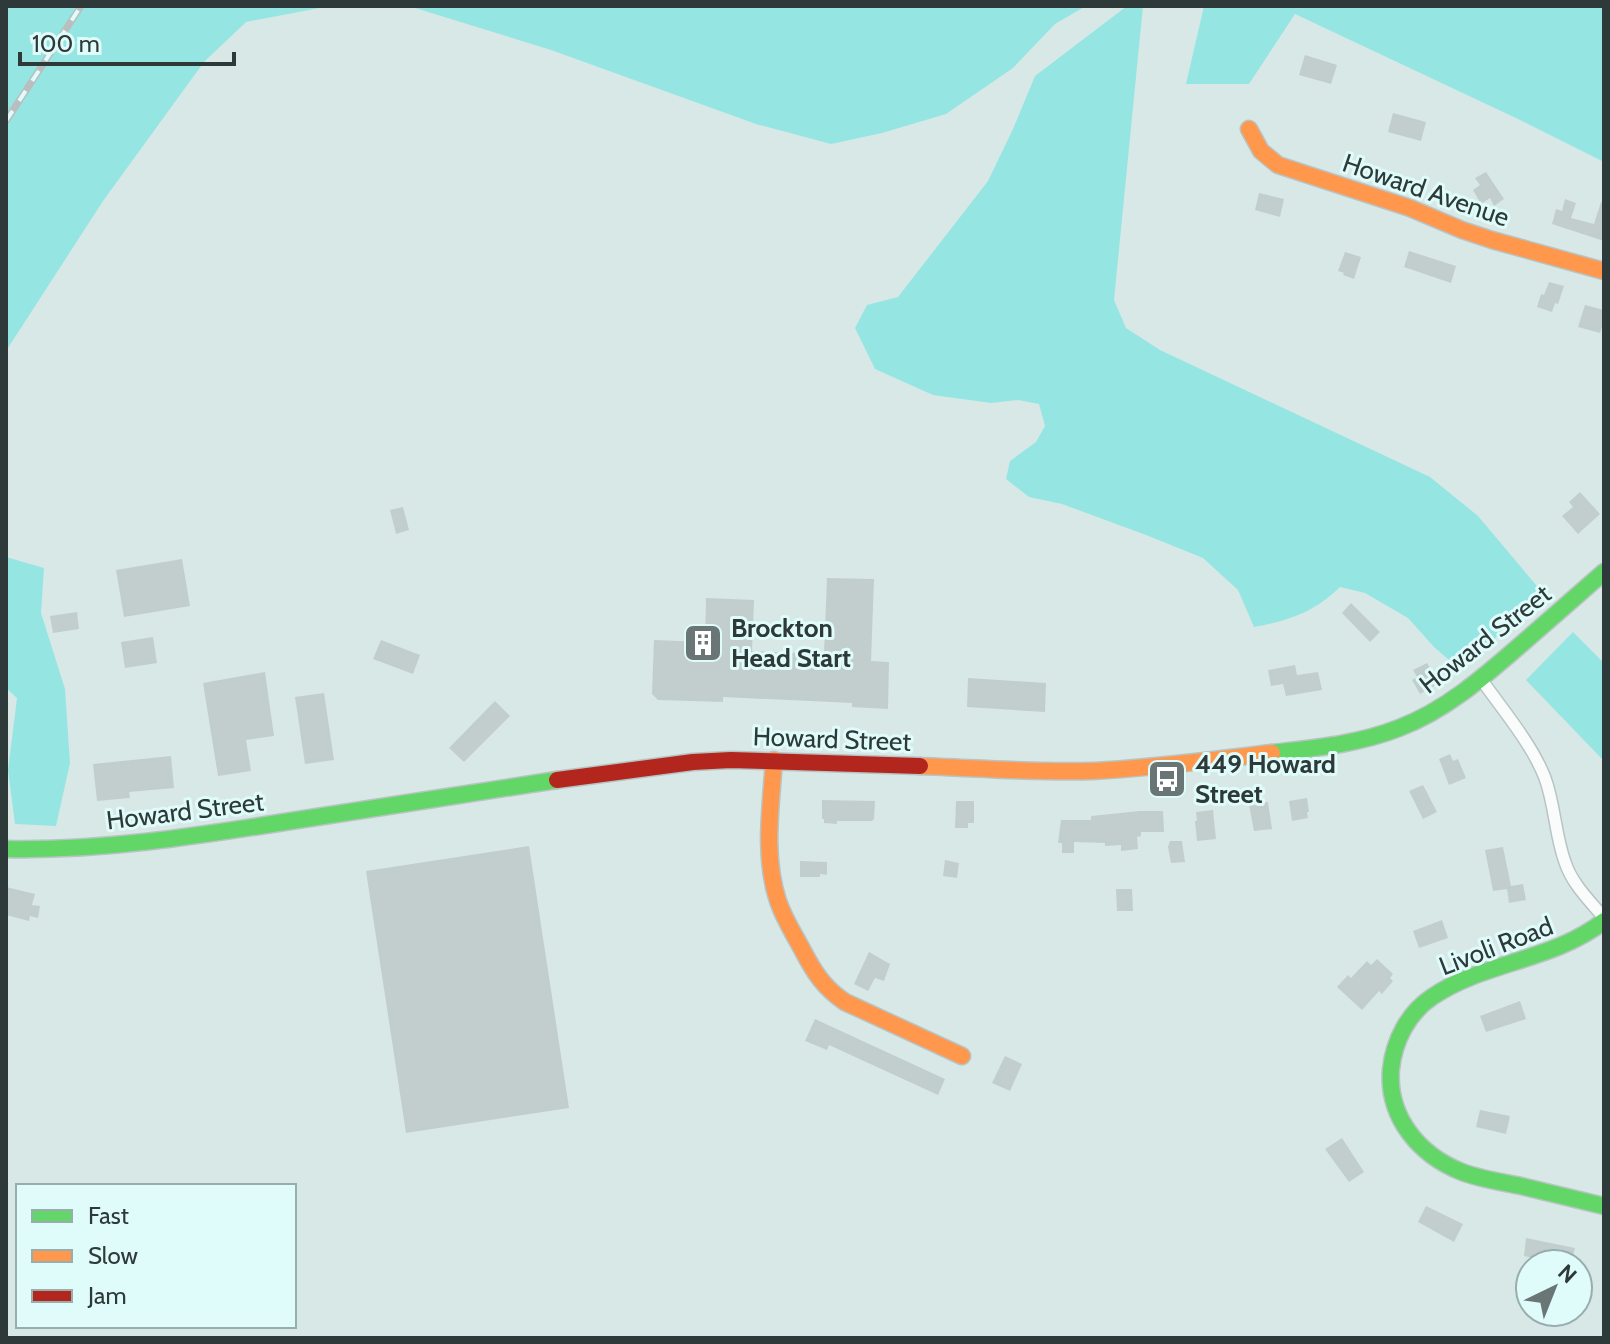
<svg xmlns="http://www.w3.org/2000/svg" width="1610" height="1344" viewBox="0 0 1610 1344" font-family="Cabin,sans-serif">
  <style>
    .green { fill: #95e6e3 }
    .building { fill: #c2cecd }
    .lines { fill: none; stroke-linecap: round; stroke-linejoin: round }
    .street-casing { stroke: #b8c4c3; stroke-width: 14 }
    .fast-casing { stroke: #b8c4c3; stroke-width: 19 }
    .slow-casing { stroke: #b8c4c3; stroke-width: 19 }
    .jam-casing { stroke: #b8c4c3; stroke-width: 19 }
    .street { stroke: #f9fcfb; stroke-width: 11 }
    .fast { stroke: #63d668; stroke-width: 16 }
    .slow { stroke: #ff974d; stroke-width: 16 }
    .jam { stroke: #b3261e; stroke-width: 16 }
    .rail-casing { stroke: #babebe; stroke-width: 7 }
    .rail { stroke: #dffbfa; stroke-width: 4; stroke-dasharray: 12; stroke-linecap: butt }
    .labels { text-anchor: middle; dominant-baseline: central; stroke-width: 6; stroke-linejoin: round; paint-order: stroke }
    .street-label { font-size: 26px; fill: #2e3939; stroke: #dffbfa }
    .poi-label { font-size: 26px; font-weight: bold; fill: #2e3939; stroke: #dffbfa; text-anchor: start }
  </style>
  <rect width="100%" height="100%" fill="#d8e8e6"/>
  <g class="green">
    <polygon points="6,6 330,6 246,22 204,62 103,201 6,351"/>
    <polygon points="400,6 1086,6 1055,24 1013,68 946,114 882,133 831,144 756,124 551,50 412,7"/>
    <path d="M1127,6H1143L1114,300L1126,328L1160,350L1430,477L1478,516L1542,592L1462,671L1434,647L1408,618L1365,593L1340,587C1313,613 1290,620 1254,627L1238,590L1203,558L1146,535L1062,504L1029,497L1006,479L1010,461L1036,442L1045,426L1039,404L1018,400L991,403L933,395L875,369L855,328L867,305L898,297L988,181L1013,129L1035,76Z"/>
    <polygon points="1204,6 1604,6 1604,162 1518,119 1295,14 1249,84 1186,84"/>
    <polygon points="6,557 44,568 41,613 65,689 70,763 56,826 15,824 8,770 17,698 6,688"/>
    <polygon points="1573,632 1604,663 1604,761 1526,680"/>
  </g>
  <g class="building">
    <polygon points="1305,55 1337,65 1331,84 1299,75"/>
    <polygon points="1393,113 1426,122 1421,141 1388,132"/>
    <polygon points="1486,172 1504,199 1494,206 1490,198 1481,204 1473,190 1480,185 1475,178"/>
    <polygon points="1259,193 1284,199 1280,217 1255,210"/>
    <polygon points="1565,199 1576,203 1571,218 1594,224 1601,202 1604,202 1604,241 1552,224 1556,209 1562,211"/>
    <polygon points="1409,251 1456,266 1451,283 1404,267"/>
    <polygon points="1345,252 1361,257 1354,279 1343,275 1344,273 1338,271"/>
    <polygon points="1549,282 1564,286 1558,304 1555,303 1552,312 1537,307 1541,294 1544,295"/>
    <polygon points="1585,305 1604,310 1604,327 1602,327 1600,333 1578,327"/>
    <polygon points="1580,492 1600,514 1578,534 1562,516 1573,507 1569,502"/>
    <polygon points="403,507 409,530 396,534 390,510"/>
    <polygon points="182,559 190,606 124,617 116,570"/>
    <polygon points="827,578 874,579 871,661 889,662 888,709 852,707 852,703 723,697 723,702 658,700 652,694 654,640 705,642 706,598 754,600 752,651 824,654"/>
    <polygon points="1351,603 1380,632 1370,642 1342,613"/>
    <polygon points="77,612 79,629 53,633 50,616"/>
    <polygon points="153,637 157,663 125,668 121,642"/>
    <polygon points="381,640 420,655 413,674 373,659"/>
    <polygon points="1427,663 1439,683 1420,694 1412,680 1417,677 1413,670"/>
    <polygon points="1295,665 1297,675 1318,672 1322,690 1286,696 1283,684 1271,686 1268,670"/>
    <polygon points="265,672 274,736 246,740 251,771 218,776 203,683"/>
    <polygon points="968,678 1046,683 1045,712 967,707"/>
    <polygon points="324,693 334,760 305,764 295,697"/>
    <polygon points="495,701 510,716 464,762 449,748"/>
    <polygon points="1450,754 1453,761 1458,759 1466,778 1449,785 1439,759"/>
    <polygon points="171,756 174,788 129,792 130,798 97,801 93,764"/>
    <polygon points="1423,785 1437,812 1423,819 1409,791"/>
    <polygon points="1307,798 1309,812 1307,812 1308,818 1292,821 1289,801"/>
    <polygon points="822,800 875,801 874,819 872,821 837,821 837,824 824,823 824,819 822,819"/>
    <polygon points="956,801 974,801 974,823 968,823 968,828 955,828"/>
    <polygon points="1268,802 1272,829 1254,831 1249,805"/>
    <polygon points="1213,810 1216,839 1197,841 1195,821 1197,821 1196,812"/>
    <polygon points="1140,811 1163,811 1164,832 1141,832 1141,836 1137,837 1138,849 1121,851 1121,845 1105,846 1105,843 1074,842 1074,853 1062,853 1062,843 1058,843 1061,820 1091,820 1091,816"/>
    <polygon points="1170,841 1182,841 1185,862 1171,863 1168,847"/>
    <polygon points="529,846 569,1108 406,1133 366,871"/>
    <polygon points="1503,847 1511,886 1523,884 1526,900 1509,903 1507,889 1493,891 1485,850"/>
    <polygon points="945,860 959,863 957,878 943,876"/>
    <polygon points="800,861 827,862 827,875 820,874 820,877 800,877"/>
    <polygon points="6,887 35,894 32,905 40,906 38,918 30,916 29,921 6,915"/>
    <polygon points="1116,889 1132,889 1133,911 1117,911"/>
    <polygon points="1442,920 1448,938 1419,948 1413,931"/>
    <polygon points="869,952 890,964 884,981 875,978 868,991 854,984"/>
    <polygon points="1377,959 1393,974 1390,978 1393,981 1382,994 1379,991 1362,1010 1337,987 1348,975 1351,978 1367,961 1371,965"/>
    <polygon points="1520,1001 1526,1019 1486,1032 1480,1016"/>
    <polygon points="815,1019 945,1079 938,1095 829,1045 827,1050 805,1041"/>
    <polygon points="1005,1056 1022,1064 1010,1091 992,1083"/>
    <polygon points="1480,1110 1510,1116 1506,1134 1476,1127"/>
    <polygon points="1342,1138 1364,1172 1349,1182 1325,1149"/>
    <polygon points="1426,1206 1463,1224 1454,1242 1418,1222"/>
    <polygon points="1526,1238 1575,1248 1571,1264 1561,1264 1524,1256"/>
  </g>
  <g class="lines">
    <g class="street-casing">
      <path id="street" d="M1481,679C1502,709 1532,744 1545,778C1555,805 1555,835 1565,862C1572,884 1590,901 1604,918"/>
    </g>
    <g class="fast-casing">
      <g id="fast">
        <path d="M1272,753C1314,748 1359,744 1399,728C1447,710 1487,674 1525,641C1551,618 1578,595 1604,572"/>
        <path d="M6,849C102,851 197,836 291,821C380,807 468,794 557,780"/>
        <path d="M1604,921C1553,961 1485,961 1432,997C1408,1013 1394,1041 1391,1069C1387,1117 1419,1155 1462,1172C1480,1179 1502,1182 1521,1186C1549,1193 1576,1199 1604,1206"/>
      </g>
    </g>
    <g class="slow-casing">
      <g id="slow">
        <polyline points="1249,129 1261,151 1278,165 1410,208 1462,230 1492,240 1604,271"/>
        <path d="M774,760C771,806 763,856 778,901C784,919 794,934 803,951C814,972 824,988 845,1002L962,1056"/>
        <path d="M920,766C977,768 1035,773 1093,771C1153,768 1213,760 1272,753"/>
      </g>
    </g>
    <g class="jam-casing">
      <polyline id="jam" points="557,780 693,762 731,760 920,766"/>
    </g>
    <use href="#street" class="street"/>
    <use href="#fast" class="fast"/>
    <use href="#slow" class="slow"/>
    <use href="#jam" class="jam"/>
    <g class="rail-casing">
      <polyline id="rail" points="6,121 81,6"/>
    </g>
    <use href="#rail" class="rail"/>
  </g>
  <defs>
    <g id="building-square" transform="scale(2)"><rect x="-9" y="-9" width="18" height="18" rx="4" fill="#6a7676" stroke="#dffbfa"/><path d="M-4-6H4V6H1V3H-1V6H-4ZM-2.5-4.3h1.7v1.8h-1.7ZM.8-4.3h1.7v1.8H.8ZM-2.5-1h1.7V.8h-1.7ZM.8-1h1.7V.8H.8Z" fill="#fff"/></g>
    <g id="bus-square" transform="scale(2)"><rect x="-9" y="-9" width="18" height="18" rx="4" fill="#6a7676" stroke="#dffbfa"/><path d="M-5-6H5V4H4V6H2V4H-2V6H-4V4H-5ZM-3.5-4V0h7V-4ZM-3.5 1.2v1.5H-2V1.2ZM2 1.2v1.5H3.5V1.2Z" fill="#fff"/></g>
  </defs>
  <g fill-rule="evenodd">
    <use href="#building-square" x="703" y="643"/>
    <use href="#bus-square" x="1167" y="779"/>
  </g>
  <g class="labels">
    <g class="street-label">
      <text transform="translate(1426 190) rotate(19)">Howard Avenue</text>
      <text transform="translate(1485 639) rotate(-38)">Howard Street</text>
      <text transform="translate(832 739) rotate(2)">Howard Street</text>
      <text transform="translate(185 811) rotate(-7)">Howard Street</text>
      <text transform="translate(1496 946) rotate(-21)">Livoli Road</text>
    </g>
    <g class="poi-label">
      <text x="731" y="628">Brockton<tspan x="731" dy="30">Head Start</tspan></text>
      <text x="1195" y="764">449 Howard<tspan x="1195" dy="30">Street</tspan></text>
    </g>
  </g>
  <rect width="1610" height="1344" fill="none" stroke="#2e3939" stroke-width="16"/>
  <rect x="16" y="1184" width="280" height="144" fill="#dffbfa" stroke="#98adad" stroke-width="2"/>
  <rect x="32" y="1210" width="40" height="12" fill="#63d668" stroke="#98adad" stroke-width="2"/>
  <text x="88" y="1224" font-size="24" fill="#2e3939">Fast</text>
  <rect x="32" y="1250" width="40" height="12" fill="#ff974d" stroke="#98adad" stroke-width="2"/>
  <text x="88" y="1264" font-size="24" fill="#2e3939">Slow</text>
  <rect x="32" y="1290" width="40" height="12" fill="#b3261e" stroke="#98adad" stroke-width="2"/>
  <text x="88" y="1304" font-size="24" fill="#2e3939">Jam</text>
  <g transform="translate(1554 1288) rotate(43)"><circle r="38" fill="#dffbfa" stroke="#98adad" stroke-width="2"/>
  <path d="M0-6L14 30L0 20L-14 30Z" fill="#6a7676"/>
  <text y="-12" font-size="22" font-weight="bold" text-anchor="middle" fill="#2e3939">N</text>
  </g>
  <path d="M20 52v12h214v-12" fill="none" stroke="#2e3939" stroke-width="4"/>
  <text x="32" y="52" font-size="24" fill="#2e3939" stroke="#dffbfa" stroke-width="6" paint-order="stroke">100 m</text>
</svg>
